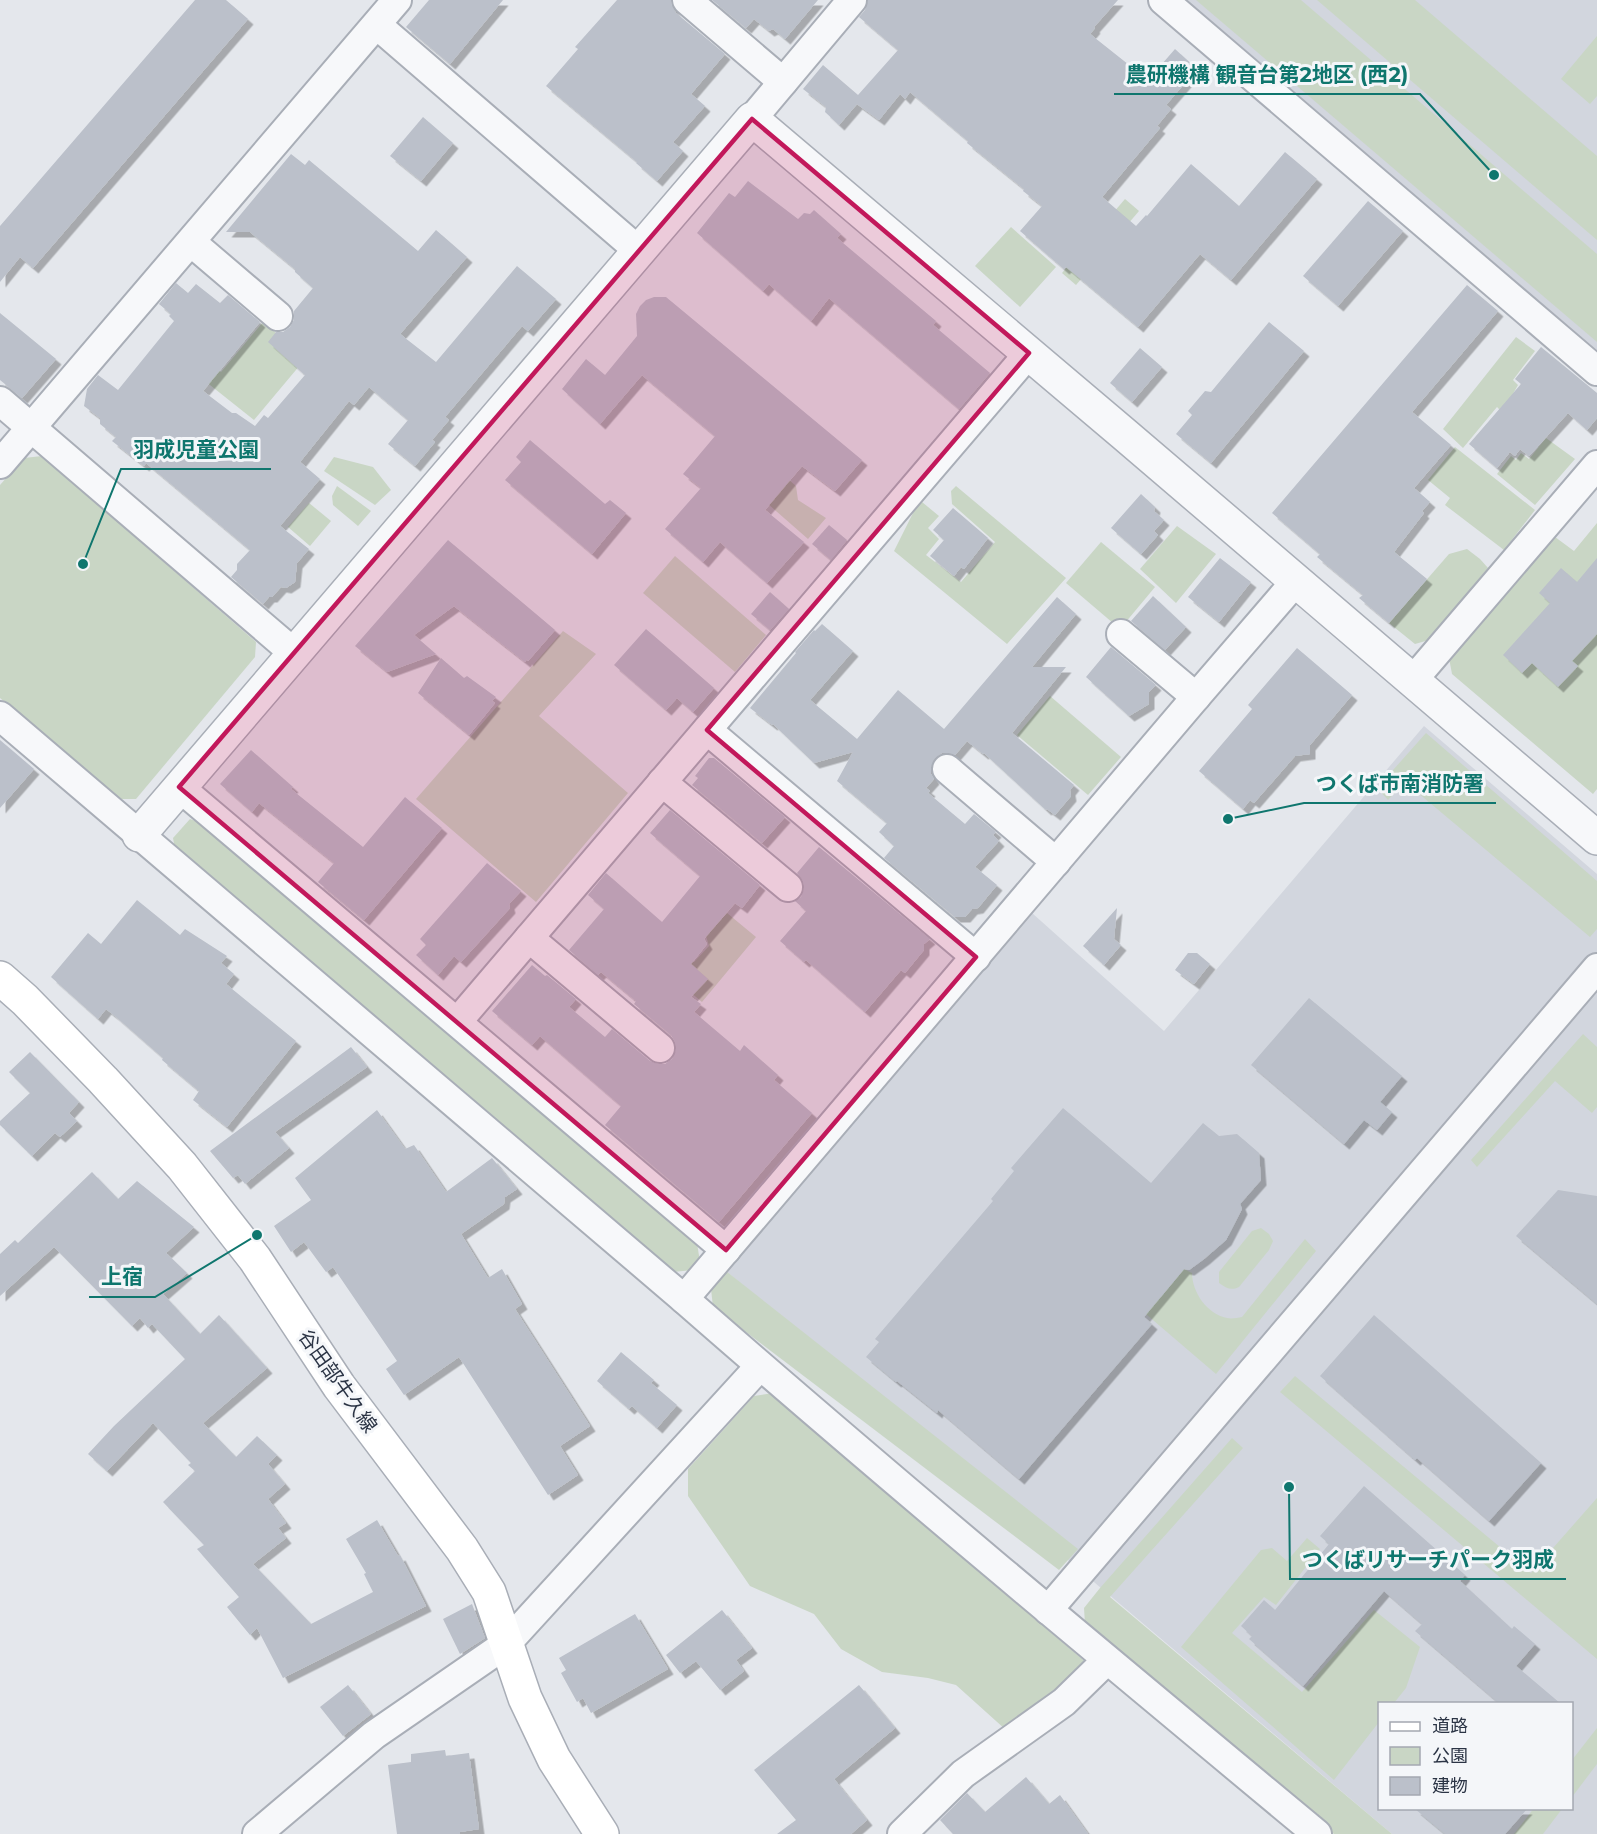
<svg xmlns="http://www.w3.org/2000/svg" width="1597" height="1834" viewBox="0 0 1597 1834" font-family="Montserrat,'Noto Sans JP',sans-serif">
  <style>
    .built { fill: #d2d6de; fill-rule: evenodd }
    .green { fill: #c9d6c5 }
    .building { fill: #bbc0ca; filter: url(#shadow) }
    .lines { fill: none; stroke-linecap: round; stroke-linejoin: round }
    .minor-casing { stroke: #a9aeb7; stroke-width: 32 }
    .tertiary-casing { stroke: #a9aeb7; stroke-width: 36 }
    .secondary-casing { stroke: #a9aeb7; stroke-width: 36 }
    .minor { stroke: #f7f8fa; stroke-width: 28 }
    .tertiary { stroke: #f7f8fa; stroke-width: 33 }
    .secondary { stroke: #fff; stroke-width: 33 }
    .marked { fill: #c2185b; fill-opacity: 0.2; stroke: #c2185b; stroke-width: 4.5; stroke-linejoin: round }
    .labels { text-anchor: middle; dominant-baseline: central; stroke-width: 6; stroke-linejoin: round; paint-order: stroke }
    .street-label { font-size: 20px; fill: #2b3445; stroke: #f4f6f9 }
    .leader { fill: none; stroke: #0f766e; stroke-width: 2 }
    .callout-dot { fill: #0f766e; stroke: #f4f6f9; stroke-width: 2 }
    .callout-label { font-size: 21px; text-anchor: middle; font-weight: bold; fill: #0f766e; stroke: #f4f6f9; stroke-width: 6; stroke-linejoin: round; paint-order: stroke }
  </style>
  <defs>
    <filter id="shadow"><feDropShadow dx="5.5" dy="5.5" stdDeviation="0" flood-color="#0004"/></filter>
  </defs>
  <rect width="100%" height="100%" fill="#e4e7ec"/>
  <g class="built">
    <polygon points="1187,0 1597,0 1597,350"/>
    <path d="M1424,726L1597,874V1834H1392L726,1271L1032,913L1164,1031ZM1380,1704H1572V1808H1380Z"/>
  </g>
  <g class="green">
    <polygon points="1196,0 1301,0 1597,254 1597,342"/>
    <polygon points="1317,0 1415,0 1597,156 1597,240"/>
    <polygon points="1597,36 1597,96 1590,104 1561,79"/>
    <polygon points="1125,199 1139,211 1076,285 1062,273"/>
    <polygon points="1011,227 1056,267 1020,307 975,266"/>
    <polygon points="263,322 306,358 254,420 176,358 187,345 221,372"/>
    <polygon points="1516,337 1535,351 1513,380 1518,385 1514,392 1508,418 1497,407 1463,448 1443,429"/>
    <polygon points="1546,438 1575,459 1535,505 1497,474 1511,456 1516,460 1521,453 1529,459"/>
    <polygon points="1455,447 1535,510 1504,550 1445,505 1450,498 1428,480"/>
    <polygon points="42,456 256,642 255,657 136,799 119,799 0,698 0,485 24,458"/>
    <polygon points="334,457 373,467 391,490 375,505 324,471"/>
    <polygon points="765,459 796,486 798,500 826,518 808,539 744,483"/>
    <polygon points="337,486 371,511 358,526 333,505 332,496"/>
    <polygon points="956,486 1066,578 1007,644 894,551 914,511 922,502 939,516 928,528 939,539 926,555 961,582 995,542 952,504 951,491"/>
    <polygon points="309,503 331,521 310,546 288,527"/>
    <polygon points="1597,523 1597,789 1593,794 1452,674 1449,658 1551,534 1574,551"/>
    <polygon points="1177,526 1216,554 1176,603 1140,569"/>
    <polygon points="1101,542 1155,587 1120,629 1066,583"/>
    <polygon points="1467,549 1480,559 1488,568 1429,640 1415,644 1389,623 1449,554"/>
    <polygon points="675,556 766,635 735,672 643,593"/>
    <polygon points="563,631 596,654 539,716 628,793 536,902 416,799"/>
    <polygon points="1050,696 1121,757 1088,795 1017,735"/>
    <polygon points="1426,733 1597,881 1597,929 1590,937 1405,782 1388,800 1377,788"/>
    <polygon points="190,819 201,823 697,1243 700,1262 693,1270 673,1272 175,849 173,838"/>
    <polygon points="727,913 756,937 702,1002 642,952 654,928 694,962 709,946 706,936"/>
    <polygon points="1583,1034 1597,1047 1597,1107 1592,1113 1555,1081 1477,1167 1471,1160"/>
    <path d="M1261,1228L1269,1234L1273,1241L1269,1250L1239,1287C1231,1291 1226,1288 1219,1283V1272L1252,1231Z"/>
    <path d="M1305,1239L1316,1251L1216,1374L1084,1261L1161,1297L1184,1269L1192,1273C1192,1292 1207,1314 1227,1318C1231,1319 1237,1318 1242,1317Z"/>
    <polygon points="726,1271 1078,1549 1059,1570 713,1307 711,1289"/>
    <polygon points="1295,1376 1531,1573 1597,1498 1597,1659 1280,1392"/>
    <polygon points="773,1393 1089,1665 1006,1730 956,1685 928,1678 882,1672 841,1649 814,1614 750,1586 688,1496 688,1469 754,1396"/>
    <polygon points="1232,1438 1243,1448 1110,1597 1392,1834 1334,1834 1085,1624 1084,1608 1100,1588"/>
    <polygon points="1307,1538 1320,1549 1276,1605 1264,1597 1232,1633 1302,1692 1374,1610 1420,1647 1406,1688 1394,1703 1380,1704 1379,1722 1334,1780 1181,1647 1261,1550 1272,1548 1287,1561"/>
    <polygon points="1597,1728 1597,1764 1572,1797 1572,1760"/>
    <polygon points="1534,1808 1562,1809 1543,1834 1514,1834"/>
  </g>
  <g class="building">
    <polygon points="195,0 226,0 248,19 33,268 20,257 0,282 0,226"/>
    <polygon points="429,0 503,0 450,64 406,27"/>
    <polygon points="617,0 671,0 672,6 676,13 725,54 691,94 705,106 673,142 683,151 657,181 636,163 637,162 546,86 578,49 575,47"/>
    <polygon points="712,0 818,0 785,39 773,29 769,31 754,19 746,28"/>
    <polygon points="868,0 1118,0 1094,27 1095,28 1090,34 1148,80 1175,49 1197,69 1166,105 1171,109 1157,126 1160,128 1102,197 1136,226 1146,215 1147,216 1191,164 1239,206 1285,152 1317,179 1231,280 1200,254 1138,327 1066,267 1064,269 1020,231 1042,206 1023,191 1024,189 967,143 968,141 910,92 905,99 900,94 879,120 857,104 839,125 825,112 826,107 803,89 823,65 858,95 898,50 859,17 865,10"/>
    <polygon points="423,117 453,143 421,181 390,156"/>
    <polygon points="291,154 305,165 309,160 418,251 436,230 467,257 400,334 436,362 517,266 556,299 528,331 522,326 445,417 449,420 432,440 435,442 415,466 388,444 408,420 369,387 354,405 349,401 300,462 320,479 280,526 309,549 297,563 295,582 286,588 281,587 272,597 269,597 263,604 231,577 237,570 237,564 250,550 146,463 144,466 112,441 116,437 100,424 100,418 84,406 87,389 98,375 118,390 174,321 169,316 171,314 159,304 176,283 188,293 196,284 220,303 228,295 260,322 203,391 232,413 236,413 255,426 264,415 268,418 305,375 268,342 276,332 283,332 290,327 294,320 294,311 313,288 295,272 295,269 250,232 226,232"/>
    <polygon points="748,181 798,219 804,213 810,214 814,210 841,234 837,238 936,321 933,325 990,373 959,409 829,298 811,321 769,284 763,291 697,233 729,193 735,197"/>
    <polygon points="1368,201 1403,231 1338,306 1303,276"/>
    <polygon points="1467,285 1498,311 1412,412 1451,445 1414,488 1430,502 1422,511 1424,513 1394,552 1427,579 1389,623 1359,598 1363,595 1317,557 1320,554 1272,513"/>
    <polygon points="654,297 666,297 862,460 835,491 802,466 765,510 804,542 767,583 720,542 703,562 665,529 701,488 683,474 715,436 642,375 600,424 562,389 586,359 605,375 637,336 636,314 640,306 646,300"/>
    <polygon points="0,313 56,359 22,398 0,380"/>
    <polygon points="1269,322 1304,351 1211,463 1176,434 1192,415 1188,411 1205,391 1211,392"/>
    <polygon points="1541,347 1597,393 1597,418 1587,430 1568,413 1529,456 1520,449 1515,456 1510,452 1497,468 1469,444 1521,384 1515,379"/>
    <polygon points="1140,348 1162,367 1132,402 1110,383"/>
    <polygon points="530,440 605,504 610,500 626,513 592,554 505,480 521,462 516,457"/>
    <polygon points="1141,494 1155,507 1154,511 1164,520 1154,531 1158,535 1141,554 1111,528"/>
    <polygon points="953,508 988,538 964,569 961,567 954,576 930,556 944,540 933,530"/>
    <polygon points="829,525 847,540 831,560 812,544"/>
    <polygon points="448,540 555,630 528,661 527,659 525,662 454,606 414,635 436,654 387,672 355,646"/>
    <polygon points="1220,558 1251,582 1219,622 1188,597"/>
    <polygon points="1597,558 1597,634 1572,661 1578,666 1558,687 1532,663 1522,673 1503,655 1550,603 1539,593 1561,568 1577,582"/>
    <polygon points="770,592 789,609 770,630 751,614"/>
    <polygon points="1153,596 1186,627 1165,650 1131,621"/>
    <polygon points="1057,597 1076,614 1032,667 1066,667 1012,733 1074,785 1070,790 1071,796 1055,815 1047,809 1046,810 984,753 983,754 967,741 955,755 949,753 942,753 935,758 931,767 931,774 934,779 926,788 930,791 928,793 965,824 974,814 996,832 993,835 999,841 975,867 997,885 978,908 972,909 965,917 955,917 884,858 894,846 879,832 887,823 837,781 853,752 814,763 773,724 772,725 750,708 796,653 795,652 814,630 815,631 822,624 853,651 810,700 857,739 898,690 944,729"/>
    <polygon points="646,629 714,688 693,712 677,698 666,710 614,665"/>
    <polygon points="1111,647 1156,685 1149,692 1149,704 1129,716 1086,677"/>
    <polygon points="1297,648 1352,695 1310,745 1310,754 1295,756 1254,803 1250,800 1243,809 1199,771 1252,709 1248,705"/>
    <polygon points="441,658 464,678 467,676 496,697 492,701 495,703 469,735 418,693"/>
    <polygon points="0,740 34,769 0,808"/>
    <polygon points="251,750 293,787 291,789 363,847 405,797 442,828 364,920 318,882 334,863 259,803 252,812 220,784"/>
    <polygon points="709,758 714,758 785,817 762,843 692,785 698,778 695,776"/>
    <polygon points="670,810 760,885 742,908 735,903 704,939 707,944 691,964 708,979 691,997 701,1004 694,1012 740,1051 744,1045 778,1075 774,1080 812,1113 719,1222 605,1125 621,1106 540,1036 532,1045 492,1011 532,965 545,976 547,975 576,999 569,1007 605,1037 612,1029 650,1061 658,1064 665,1064 672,1059 676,1050 675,1042 671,1035 634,1004 636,1001 601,972 598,975 569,950 604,909 588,895 606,873 662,922 700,876 650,833"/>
    <polygon points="819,847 930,939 924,944 924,950 905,973 901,970 865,1012 806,960 804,962 780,941 806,911 795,901 801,897 804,889 803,881 797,873"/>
    <polygon points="487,863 521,891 509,904 510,908 461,962 454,956 438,975 416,955 426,945 420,939"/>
    <polygon points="137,900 180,935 185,929 227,956 221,963 234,974 226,984 296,1041 227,1127 193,1100 199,1091 162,1060 163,1058 115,1016 106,1009 98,1019 51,977 88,933 101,944"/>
    <polygon points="1117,908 1114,939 1121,945 1104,965 1083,946"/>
    <polygon points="1188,953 1197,953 1210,964 1194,984 1175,970"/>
    <polygon points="1309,998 1402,1076 1380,1102 1392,1112 1377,1130 1364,1120 1344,1144 1251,1065"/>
    <polygon points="351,1047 367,1067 275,1132 289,1148 245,1184 238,1175 233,1178 210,1151"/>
    <polygon points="30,1052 79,1102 69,1113 77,1121 60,1137 55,1133 32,1156 0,1125 0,1121 30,1093 9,1072"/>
    <polygon points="1063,1108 1151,1183 1203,1123 1219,1136 1237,1134 1259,1153 1261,1180 1240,1204 1242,1209 1226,1240 1204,1259 1189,1270 1184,1269 1144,1317 1152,1324 1019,1479 938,1410 937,1413 897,1381 896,1382 866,1357 879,1342 875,1339 993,1201 991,1199 1014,1171 1011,1168"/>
    <polygon points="377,1110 405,1149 414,1145 446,1192 492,1158 517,1189 505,1197 504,1204 461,1234 488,1278 502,1269 522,1304 515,1309 590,1426 560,1446 578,1475 548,1495 459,1357 404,1395 386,1369 397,1361 333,1267 326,1272 304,1242 291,1252 274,1226 311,1200 295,1178"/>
    <polygon points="92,1172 118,1199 137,1181 194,1227 166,1253 187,1273 163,1294 200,1334 219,1315 267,1368 203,1423 236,1457 257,1436 277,1455 268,1464 285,1484 268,1499 286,1523 278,1528 286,1538 253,1564 311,1624 373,1592 364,1574 366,1573 346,1539 377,1520 398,1556 400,1555 426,1606 283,1678 257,1628 250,1635 227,1607 239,1597 197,1549 204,1545 163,1502 195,1471 188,1465 191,1463 153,1423 107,1471 88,1454 114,1426 185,1359 152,1324 148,1328 140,1318 132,1326 54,1247 0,1296 0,1254 15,1240 18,1243"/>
    <polygon points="1558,1190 1597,1196 1597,1304 1516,1236"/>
    <polygon points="1374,1315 1541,1463 1489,1521 1417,1458 1415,1460 1320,1376"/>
    <polygon points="621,1352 654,1380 651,1383 677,1405 657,1428 632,1406 629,1409 597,1381"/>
    <polygon points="1364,1486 1465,1575 1460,1581 1512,1629 1514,1626 1535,1644 1516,1666 1561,1704 1500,1704 1415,1631 1422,1624 1384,1591 1303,1686 1249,1639 1252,1636 1241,1626 1264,1600 1275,1610 1329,1544 1320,1536"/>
    <polygon points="472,1604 485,1638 460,1654 443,1619"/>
    <polygon points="722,1610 752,1648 736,1660 744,1671 720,1690 696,1661 680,1673 666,1655"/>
    <polygon points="635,1614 668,1669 591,1713 583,1698 577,1702 561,1673 566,1670 559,1658"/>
    <polygon points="348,1685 371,1714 343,1736 320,1707"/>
    <polygon points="859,1685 895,1728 834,1779 867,1820 851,1834 777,1834 796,1820 754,1770"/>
    <polygon points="445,1750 446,1756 469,1753 479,1829 460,1832 460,1834 397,1834 388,1765 411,1762 411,1754"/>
    <polygon points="1026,1777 1049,1804 1060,1795 1088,1834 953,1834 940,1820 967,1793 985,1812"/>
    <polygon points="1415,1809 1527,1809 1505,1834 1445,1834"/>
  </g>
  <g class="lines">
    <g class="minor-casing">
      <g id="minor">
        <polyline points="687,0 783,82"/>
        <polyline points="1163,0 1597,371"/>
        <polyline points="377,25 639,251"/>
        <polyline points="752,119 852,0"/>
        <polyline points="191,242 278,316"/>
        <polyline points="0,401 294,653"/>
        <polyline points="0,464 397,0"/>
        <polyline points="1121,634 1196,697"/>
        <polyline points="1413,680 1597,465"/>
        <path d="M0,716L684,1299C892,1481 1104,1657 1317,1834"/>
        <polyline points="707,730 976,957"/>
        <polyline points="947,769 1056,862"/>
        <polyline points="662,782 788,887"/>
        <polyline points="179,787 726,1250"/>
        <polyline points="529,938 660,1048"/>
        <polyline points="458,1021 1029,353"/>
        <polyline points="684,1299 1196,697 1296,581"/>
        <polyline points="1048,1610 1597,968"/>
        <polyline points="257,1834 374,1735 506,1644 760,1366"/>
        <polyline points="902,1834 963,1774 1064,1702 1107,1660"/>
      </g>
    </g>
    <g class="tertiary-casing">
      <polyline id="tertiary" points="139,835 752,119 1124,434 1597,838"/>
    </g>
    <g class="secondary-casing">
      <polyline id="secondary" points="0,978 25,1000 103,1080 182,1166 255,1259 339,1386 462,1549 489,1592 525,1698 554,1759 602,1834"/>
    </g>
    <use href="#minor" class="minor"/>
    <use href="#tertiary" class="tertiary"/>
    <use href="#secondary" class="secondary"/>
  </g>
  <path class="marked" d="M752,119L1029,353L707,730L976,957L726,1250L179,787Z"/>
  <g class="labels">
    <g class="street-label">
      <text transform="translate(338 1381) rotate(55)">谷田部牛久線</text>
    </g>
  </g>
  <path class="leader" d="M1494 175L1420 94H1114M83 564L121 469H271M1228 819L1304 803H1496M257 1235L155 1297H89M1289 1487L1290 1579H1566"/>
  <g class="callout-dot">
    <circle cx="1494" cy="175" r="6"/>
    <circle cx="83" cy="564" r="6"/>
    <circle cx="1228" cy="819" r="6"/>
    <circle cx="257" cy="1235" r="6"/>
    <circle cx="1289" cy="1487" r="6"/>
  </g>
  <g class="callout-label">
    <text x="1267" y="82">農研機構 観音台第2地区 (西2)</text>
    <text x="196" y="457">羽成児童公園</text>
    <text x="1400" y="791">つくば市南消防署</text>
    <text x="122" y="1284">上宿</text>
    <text x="1428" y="1567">つくばリサーチパーク羽成</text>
  </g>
  <rect x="1378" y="1702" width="195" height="108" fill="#f4f6f9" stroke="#a4a8b1" stroke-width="1.5"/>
  <rect x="1390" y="1722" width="30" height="9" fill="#ffffff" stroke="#a4a8b1" stroke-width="1.5"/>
  <text x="1432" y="1732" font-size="18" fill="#2b3445">道路</text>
  <rect x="1390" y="1747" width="30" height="18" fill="#c9d6c5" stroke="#a4a8b1" stroke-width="1.5"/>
  <text x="1432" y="1762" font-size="18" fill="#2b3445">公園</text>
  <rect x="1390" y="1777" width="30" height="18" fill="#bbc0ca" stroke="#a4a8b1" stroke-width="1.5"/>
  <text x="1432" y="1792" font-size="18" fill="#2b3445">建物</text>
</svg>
